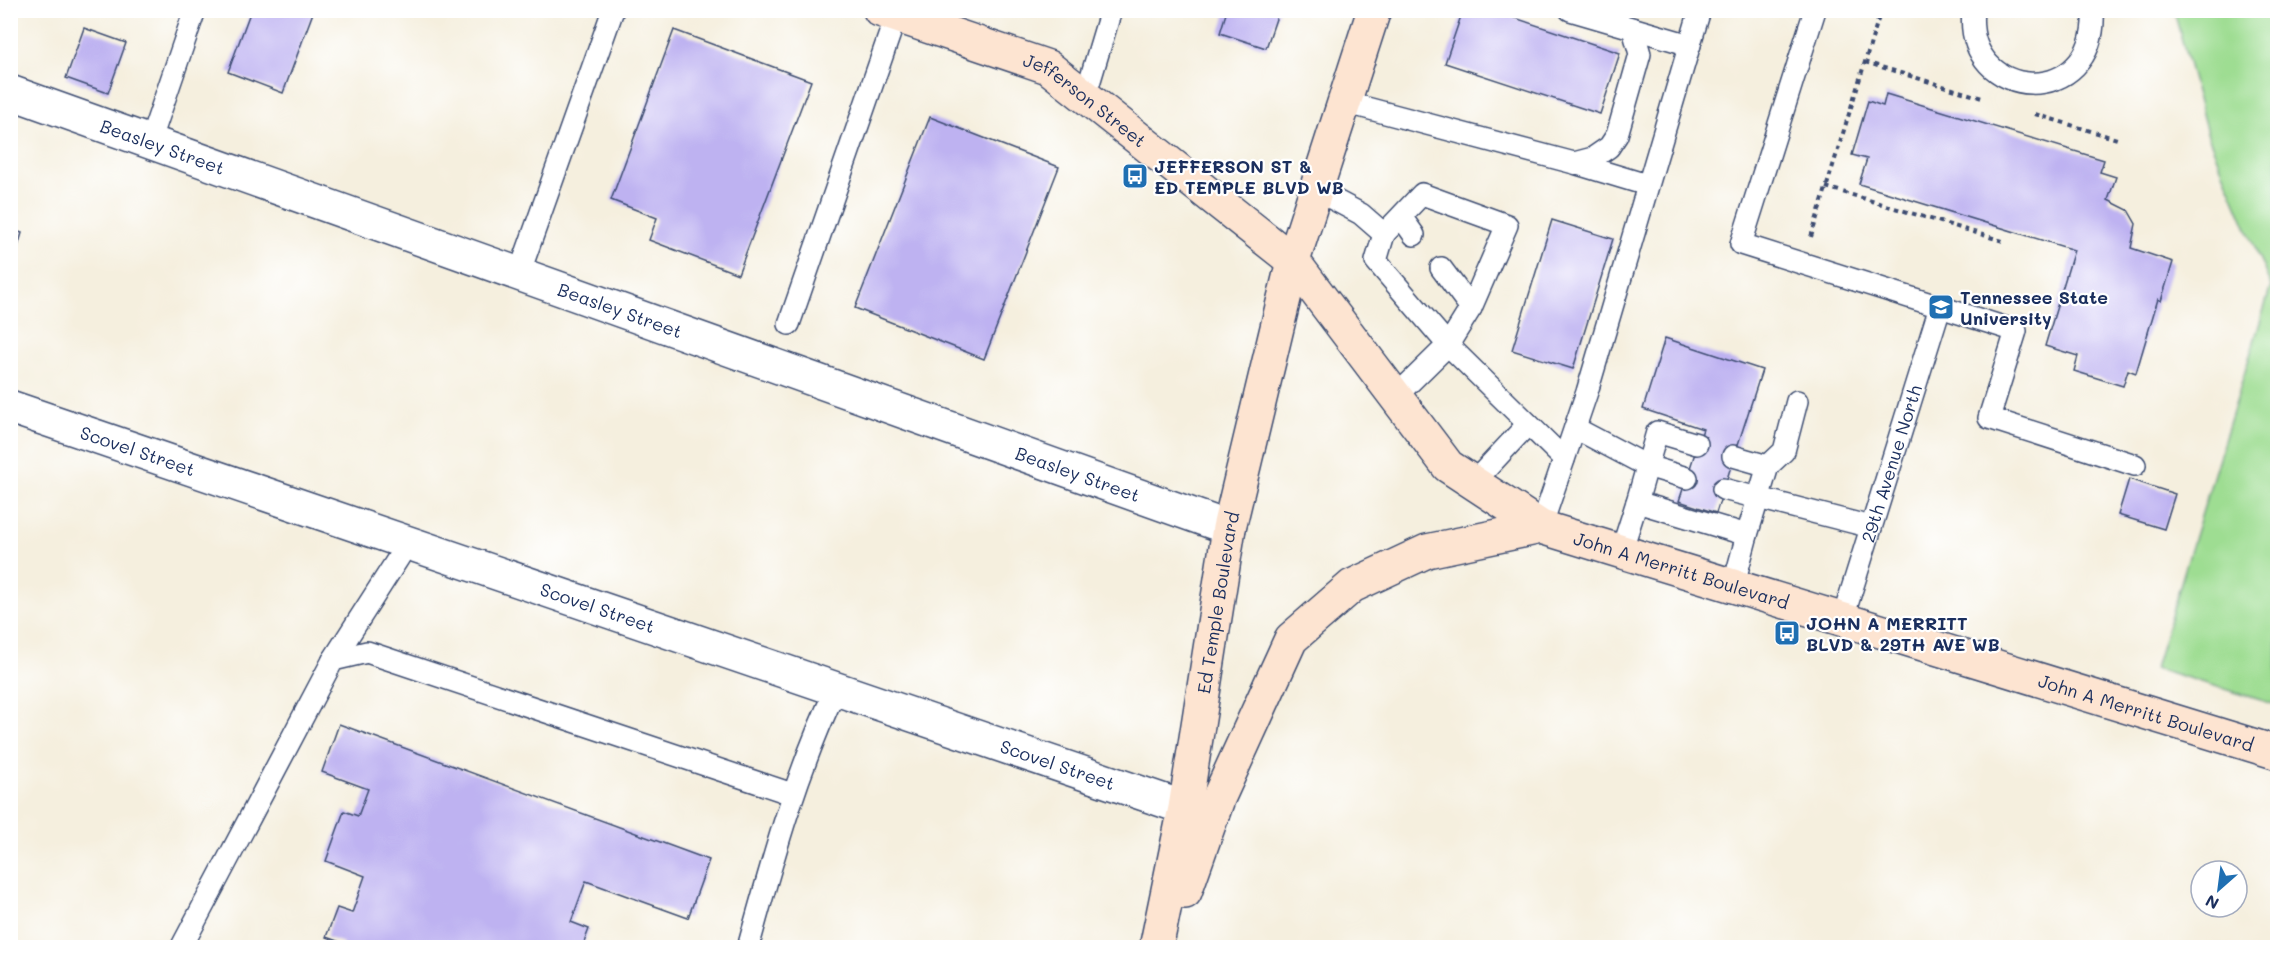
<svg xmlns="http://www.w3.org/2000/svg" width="2288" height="958" viewBox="0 0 2288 958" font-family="Mali,sans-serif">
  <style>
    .green { fill: #9edd92; stroke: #5c8678; stroke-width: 1.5 }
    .building { fill: #beb2f1 }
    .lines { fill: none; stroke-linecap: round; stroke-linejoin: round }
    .lane-casing { stroke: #3c4c71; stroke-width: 24 }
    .street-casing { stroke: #3c4c71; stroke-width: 36 }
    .secondary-casing { stroke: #3c4c71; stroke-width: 36 }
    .path { stroke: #3c4c71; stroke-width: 4; stroke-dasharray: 4.5 4.5; stroke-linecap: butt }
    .lane { stroke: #fff; stroke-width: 21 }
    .street { stroke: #fff; stroke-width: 33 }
    .secondary { stroke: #fde4d1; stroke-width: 33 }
    .labels { text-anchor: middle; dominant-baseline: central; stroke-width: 4.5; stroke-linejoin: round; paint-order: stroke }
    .street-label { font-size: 18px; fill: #1b2f5e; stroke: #fff }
    .poi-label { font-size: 18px; font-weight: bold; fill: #1b2f5e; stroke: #fff; text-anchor: start }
  </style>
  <rect width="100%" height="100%" fill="#fff"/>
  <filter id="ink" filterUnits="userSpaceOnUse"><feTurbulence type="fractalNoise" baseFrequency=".0167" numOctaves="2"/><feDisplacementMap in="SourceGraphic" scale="12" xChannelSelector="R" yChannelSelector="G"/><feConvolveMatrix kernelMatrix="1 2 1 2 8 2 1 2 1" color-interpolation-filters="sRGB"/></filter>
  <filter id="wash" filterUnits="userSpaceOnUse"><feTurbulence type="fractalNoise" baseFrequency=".008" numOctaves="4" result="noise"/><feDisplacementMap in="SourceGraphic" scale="24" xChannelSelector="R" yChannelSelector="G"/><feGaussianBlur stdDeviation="1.35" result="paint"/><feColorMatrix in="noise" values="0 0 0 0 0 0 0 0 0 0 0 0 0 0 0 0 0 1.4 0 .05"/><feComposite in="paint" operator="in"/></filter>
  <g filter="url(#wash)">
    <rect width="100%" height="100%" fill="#f5efde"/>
    <polygon class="green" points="2174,11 2277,11 2277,705 2155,668 2271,286 2208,136"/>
    <g id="blocks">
      <g class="building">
        <polygon points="251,10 314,10 283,93 228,72"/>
        <polygon points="1227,10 1279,10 1266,48 1220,33"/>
        <polygon points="1463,10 1491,10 1620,53 1600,114 1445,63"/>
        <polygon points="84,28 126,43 108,93 66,78"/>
        <polygon points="674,30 811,81 738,274 649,240 657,218 611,200"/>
        <polygon points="1886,94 2104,160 2100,172 2116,177 2108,200 2128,210 2136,224 2131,248 2173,262 2161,301 2158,299 2136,373 2128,370 2123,386 2074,371 2078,356 2045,346 2074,250 1859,184 1867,159 1852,155 1868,101 1883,106"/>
        <polygon points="930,117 1059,167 984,359 855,308"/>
        <polygon points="1552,220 1613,239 1573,369 1512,350"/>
        <polygon points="10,229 22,233 11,270 10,270"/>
        <polygon points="1665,338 1762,370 1716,513 1679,501 1703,429 1643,409"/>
        <polygon points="2129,479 2175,494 2164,529 2118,515"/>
        <polygon points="339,724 709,860 688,918 586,881 571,922 589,929 582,948 342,948 343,943 326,937 337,908 352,913 365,876 326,861 344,811 358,816 368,789 322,772"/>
      </g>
    </g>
  </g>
  <g filter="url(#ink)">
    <use href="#blocks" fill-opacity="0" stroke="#3c4c71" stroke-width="1.5"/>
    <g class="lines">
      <g class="lane-casing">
        <g id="lane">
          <polyline points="1570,10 1690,45"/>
          <polyline points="1815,10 1741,244 2016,331 1989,418 2135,465"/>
          <path d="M1973,10C1963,104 2099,111 2093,10"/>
          <polyline points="1085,97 1111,10"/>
          <polyline points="1344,102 1574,163 1647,185"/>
          <polyline points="150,142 195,10"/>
          <polyline points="1574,163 1593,158 1609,147 1617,135 1640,54 1633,29"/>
          <polyline points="1316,190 1361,214 1384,234 1422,194 1507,225 1471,308 1448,345 1395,397"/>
          <polyline points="1402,218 1414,235"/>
          <polyline points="1384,234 1376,261 1448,345 1564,459"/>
          <polyline points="1441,268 1471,308"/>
          <polyline points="519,274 613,10"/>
          <polyline points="789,324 896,16"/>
          <polyline points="1575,428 1647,466 1687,478"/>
          <polyline points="1697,444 1657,432 1637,502 1747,535 1768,466 1733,456"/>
          <polyline points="1768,466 1784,451 1797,401"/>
          <polyline points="1474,482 1528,424"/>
          <polyline points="1723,489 1871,527"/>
          <polyline points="1541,527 1587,392 1700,10"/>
          <polyline points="1621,552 1637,502"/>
          <polyline points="1733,587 1747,535"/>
          <path id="s1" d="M1842,621L1940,307"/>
          <polyline points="333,660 408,543"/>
          <polyline points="181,948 333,660 367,652 792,794"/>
          <path d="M748,948C773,858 796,773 836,689"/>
        </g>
      </g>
      <g class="street-casing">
        <g id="street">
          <path id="s2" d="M10,92L1229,528"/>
          <path id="s3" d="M10,407L1185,808"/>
        </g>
      </g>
      <g class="secondary-casing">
        <g id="secondary">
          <path id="s4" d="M880,10L1048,67L1293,261L1448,466L1541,527L2278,753"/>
          <polyline points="1185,892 1218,799 1291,639 1352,586 1427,551 1541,527"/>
          <path id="s5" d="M1156,948L1185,808L1229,528L1293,261L1374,10"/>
        </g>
      </g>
      <g class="path">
        <polyline points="1865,62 1982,98"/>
        <polyline points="2035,114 2117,139"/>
        <polyline points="1826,187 2006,242"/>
        <polyline points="1811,237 1881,10"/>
      </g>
      <use href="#lane" class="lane"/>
      <use href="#street" class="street"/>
      <use href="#secondary" class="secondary"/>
    </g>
  </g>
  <defs>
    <g id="bus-square" transform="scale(1.35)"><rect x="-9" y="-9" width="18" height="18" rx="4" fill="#1f6fb2" stroke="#fff"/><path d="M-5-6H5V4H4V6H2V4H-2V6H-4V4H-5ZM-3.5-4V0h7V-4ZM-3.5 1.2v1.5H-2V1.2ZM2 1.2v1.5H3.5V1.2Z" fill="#fff"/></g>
    <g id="university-square" transform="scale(1.35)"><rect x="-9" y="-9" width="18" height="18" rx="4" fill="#1f6fb2" stroke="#fff"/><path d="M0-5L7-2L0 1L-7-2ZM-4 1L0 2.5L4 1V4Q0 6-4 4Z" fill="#fff"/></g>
  </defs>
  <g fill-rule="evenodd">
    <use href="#bus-square" x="1135" y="176"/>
    <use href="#university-square" x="1941" y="307"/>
    <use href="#bus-square" x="1787" y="633"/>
  </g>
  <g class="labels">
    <g class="street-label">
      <text stroke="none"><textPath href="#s4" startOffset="226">Jefferson Street</textPath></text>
      <text stroke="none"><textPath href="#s2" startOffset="162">Beasley Street</textPath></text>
      <text stroke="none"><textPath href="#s2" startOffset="648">Beasley Street</textPath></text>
      <text stroke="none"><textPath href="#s3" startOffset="135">Scovel Street</textPath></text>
      <text stroke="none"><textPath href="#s1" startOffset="165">29th Avenue North</textPath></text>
      <text stroke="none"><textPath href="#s2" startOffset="1134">Beasley Street</textPath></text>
      <text stroke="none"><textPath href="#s4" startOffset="1005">John A Merritt Boulevard</textPath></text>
      <text stroke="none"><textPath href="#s5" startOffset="351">Ed Temple Boulevard</textPath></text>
      <text stroke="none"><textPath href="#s3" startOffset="621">Scovel Street</textPath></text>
      <text stroke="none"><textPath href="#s4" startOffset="1491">John A Merritt Boulevard</textPath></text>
      <text stroke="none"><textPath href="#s3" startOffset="1107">Scovel Street</textPath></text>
    </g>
    <g class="poi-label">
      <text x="1154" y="166">JEFFERSON ST &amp;<tspan x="1154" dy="21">ED TEMPLE BLVD WB</tspan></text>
      <text x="1960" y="297">Tennessee State<tspan x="1960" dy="21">University</tspan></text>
      <text x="1806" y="623">JOHN A MERRITT<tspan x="1806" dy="21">BLVD &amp; 29TH AVE WB</tspan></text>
    </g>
  </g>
  <rect width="2288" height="958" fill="none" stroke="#fff" stroke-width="36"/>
  <g transform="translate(2219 889) rotate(208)"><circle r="28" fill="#ffffff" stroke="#a4acbf" stroke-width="1.5"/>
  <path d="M0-4.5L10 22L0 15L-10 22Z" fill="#1f6fb2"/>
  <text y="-9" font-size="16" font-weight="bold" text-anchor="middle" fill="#1b2f5e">N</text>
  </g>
</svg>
